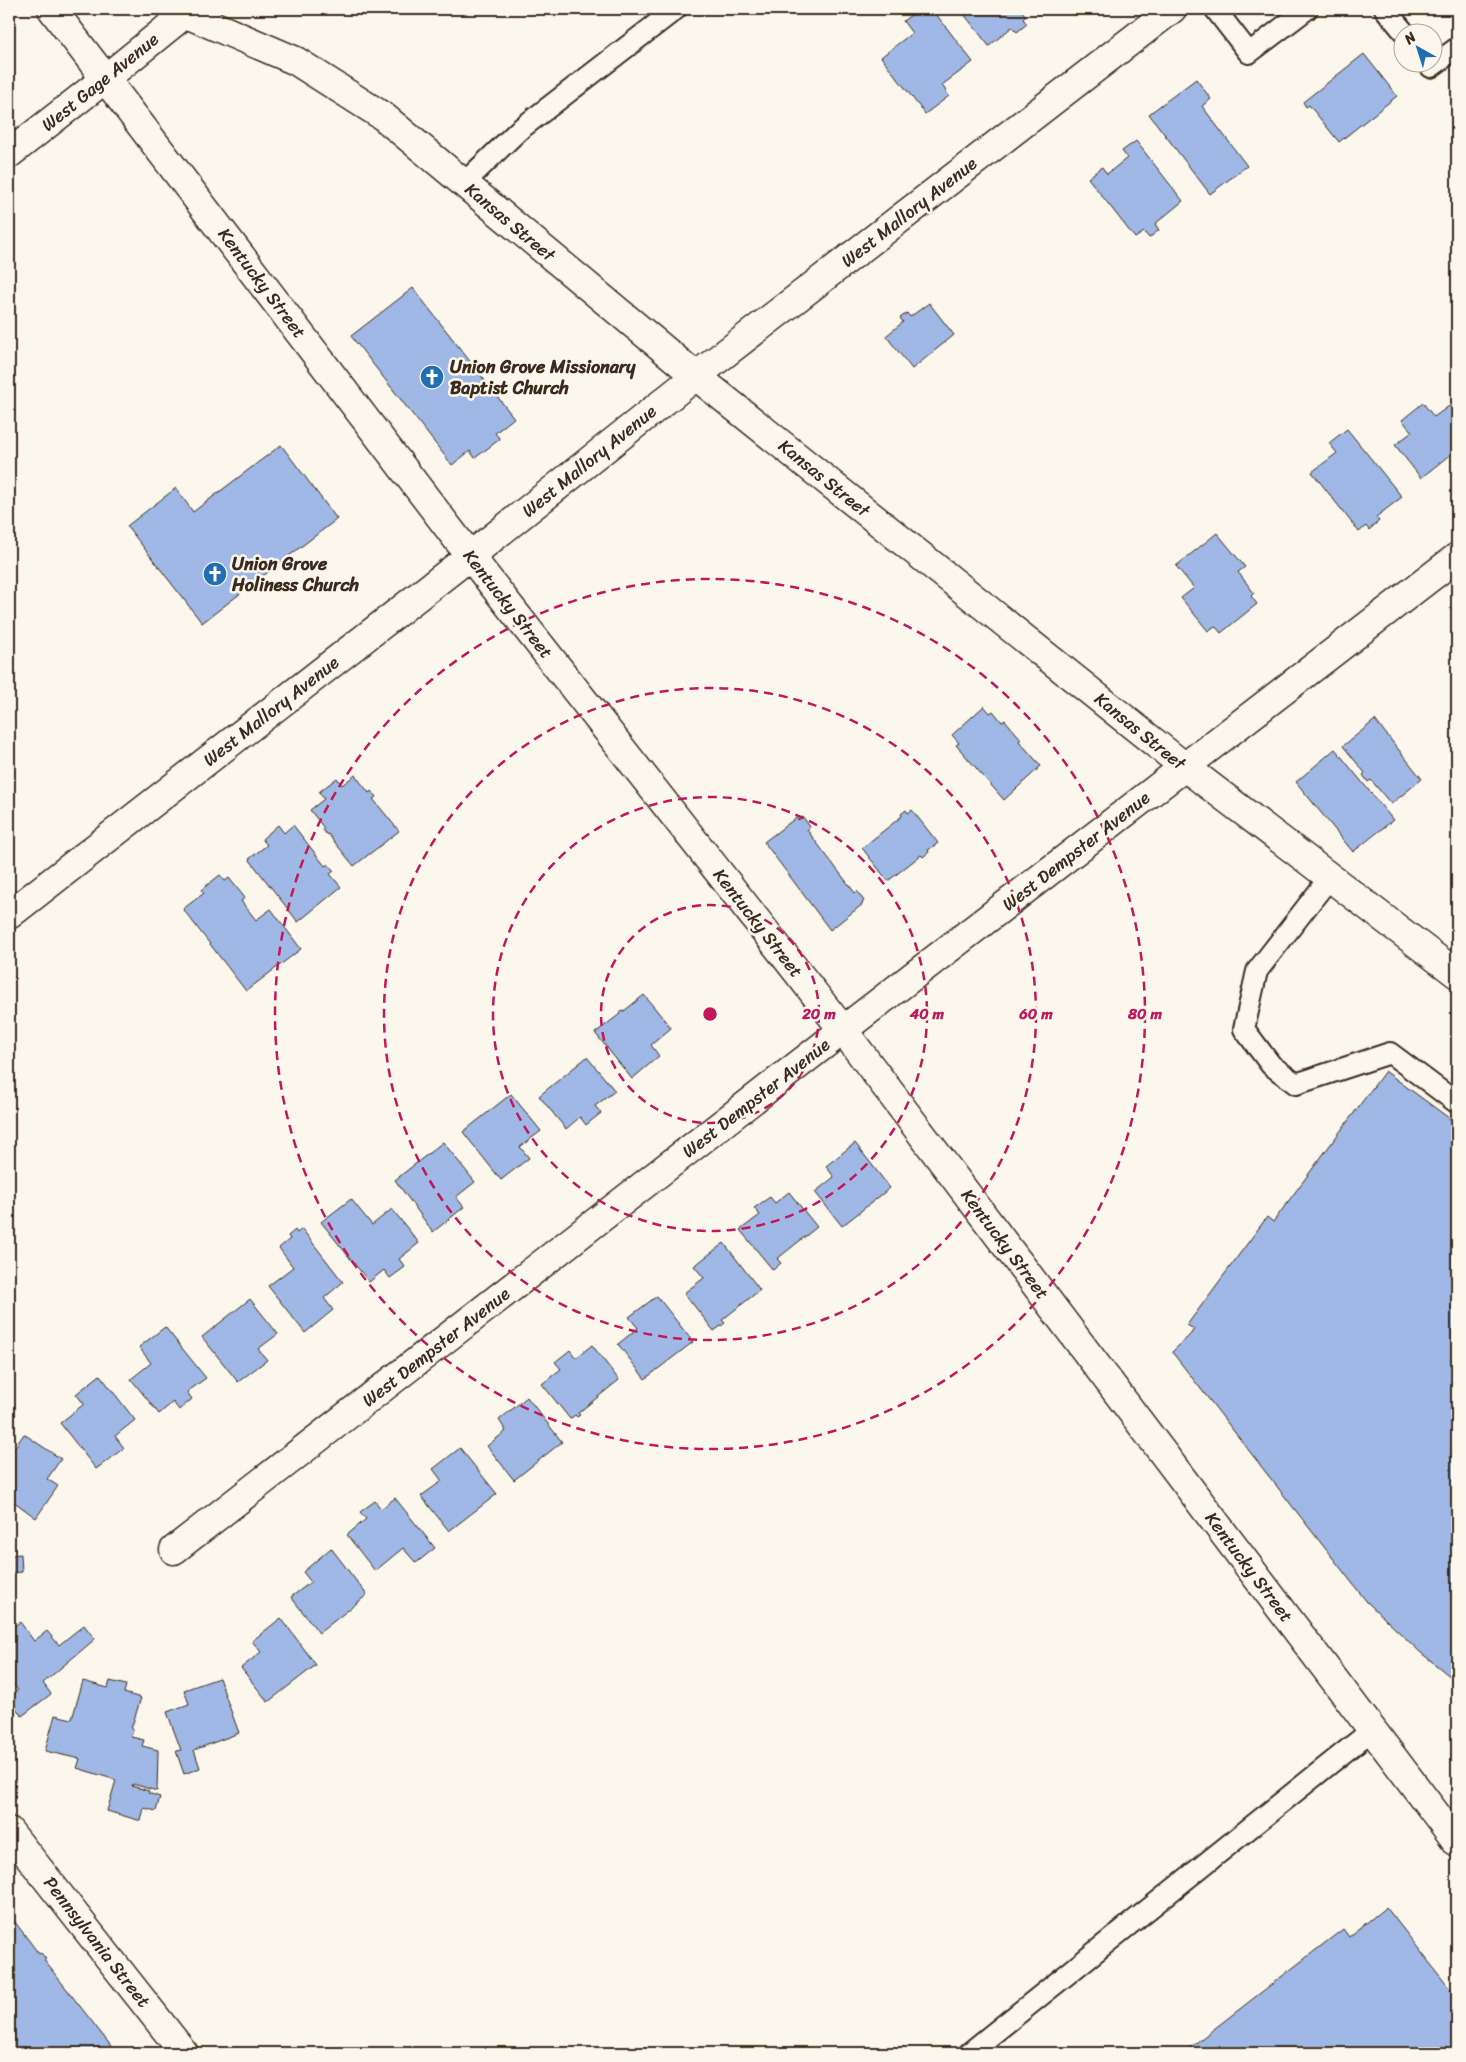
<svg xmlns="http://www.w3.org/2000/svg" width="1466" height="2062" viewBox="0 0 1466 2062" font-family="Sriracha,sans-serif">
  <style>
    .building { fill: #9fb8e5; stroke: #3b2a1e }
    .lines { fill: none; stroke-linecap: round; stroke-linejoin: round }
    .service-casing { stroke: #3b2a1e; stroke-width: 24 }
    .minor-casing { stroke: #3b2a1e; stroke-width: 31 }
    .tertiary-casing { stroke: #3b2a1e; stroke-width: 31 }
    .secondary-casing { stroke: #3b2a1e; stroke-width: 31 }
    .service { stroke: #fbf7ec; stroke-width: 20 }
    .minor { stroke: #fbf7ec; stroke-width: 28 }
    .tertiary { stroke: #fbf7ec; stroke-width: 28 }
    .secondary { stroke: #fbf7ec; stroke-width: 28 }
    .ring { fill: none; stroke: #c2185b; stroke-width: 2.5; stroke-dasharray: 9 6 }
    .labels { text-anchor: middle; dominant-baseline: central; stroke-width: 5; stroke-linejoin: round; paint-order: stroke }
    .street-label { font-size: 18px; fill: #3b2a1e; stroke: #fbf7ec }
    .poi-label { font-size: 18px; font-weight: bold; fill: #3b2a1e; stroke: #fbf7ec; text-anchor: start }
    .centre { fill: #c2185b; stroke: #fbf7ec; stroke-width: 2.5 }
    .ring-label { font-size: 15px; text-anchor: middle; font-weight: bold; fill: #c2185b; stroke: #fbf7ec; stroke-width: 5; stroke-linejoin: round; paint-order: stroke }
  </style>
  <rect width="100%" height="100%" fill="#fbf7ec"/>
  <filter id="ink" filterUnits="userSpaceOnUse"><feTurbulence type="fractalNoise" baseFrequency=".02" numOctaves="2"/><feDisplacementMap in="SourceGraphic" scale="10" xChannelSelector="R" yChannelSelector="G"/><feConvolveMatrix kernelMatrix="1 2 1 2 8 2 1 2 1" color-interpolation-filters="sRGB"/></filter>
  <g filter="url(#ink)">
    <g class="building">
      <polygon points="919,9 932,9 973,62 942,85 949,96 925,114 881,57 912,33 903,21"/>
      <polygon points="960,9 1020,9 1026,16 1023,19 1027,24 1017,32 1012,27 989,46"/>
      <polygon points="1364,54 1397,96 1339,142 1309,105 1306,107 1303,102"/>
      <polygon points="1196,79 1211,99 1202,106 1247,166 1210,194 1149,114"/>
      <polygon points="1136,141 1183,201 1155,224 1159,230 1149,238 1144,232 1135,238 1088,178 1102,167 1107,174 1127,158 1122,151"/>
      <polygon points="413,288 514,418 495,433 500,439 475,458 470,451 452,465 351,336"/>
      <polygon points="929,303 954,335 912,369 886,336 903,322 900,318 907,313 910,317"/>
      <polygon points="1423,403 1434,417 1449,406 1457,416 1457,445 1456,446 1457,449 1421,478 1395,445 1412,432 1402,420"/>
      <polygon points="1347,429 1402,497 1376,517 1379,521 1369,530 1366,526 1359,532 1312,472 1337,453 1329,443"/>
      <polygon points="281,445 337,519 202,623 127,526 176,488 193,512"/>
      <polygon points="1217,533 1245,567 1238,572 1254,593 1251,596 1257,604 1221,633 1215,626 1208,631 1181,598 1194,588 1176,566"/>
      <polygon points="984,706 990,713 993,711 1002,722 1005,720 1021,739 1019,741 1041,766 1004,800 956,745 959,743 952,735"/>
      <polygon points="1375,720 1422,779 1391,804 1371,780 1368,782 1363,775 1365,773 1343,746"/>
      <polygon points="1335,749 1393,820 1353,852 1296,782"/>
      <polygon points="355,775 369,793 371,791 376,797 373,799 399,831 354,866 328,834 327,835 322,829 324,828 310,810 324,799 319,792 337,778 342,785"/>
      <polygon points="906,810 908,813 912,810 938,843 928,850 929,852 923,857 921,855 888,881 862,848 902,816 901,814"/>
      <polygon points="797,817 798,820 803,817 810,827 807,830 855,893 857,891 864,901 862,903 863,904 830,930 764,842"/>
      <polygon points="278,825 284,833 293,825 325,866 328,864 334,871 330,874 341,887 298,922 249,859 267,845 262,839"/>
      <polygon points="220,875 225,881 229,878 245,898 241,901 256,920 271,909 301,949 246,991 183,909 204,893 201,890"/>
      <polygon points="644,995 671,1028 651,1045 659,1056 632,1079 595,1033 620,1014 619,1012 624,1011"/>
      <polygon points="587,1057 615,1091 595,1106 601,1113 586,1125 580,1117 566,1129 539,1096"/>
      <polygon points="1385,1071 1457,1124 1457,1682 1420,1652 1367,1602 1172,1352 1190,1335 1194,1329 1187,1325 1267,1217 1273,1222"/>
      <polygon points="511,1094 541,1131 520,1147 529,1158 501,1180 463,1132"/>
      <polygon points="443,1142 475,1182 456,1197 464,1207 433,1232 395,1180"/>
      <polygon points="855,1143 890,1188 842,1226 815,1192 834,1177 826,1166"/>
      <polygon points="789,1192 817,1227 777,1259 781,1263 773,1270 740,1230 760,1215 754,1208 770,1197 775,1203"/>
      <polygon points="351,1199 372,1225 392,1209 419,1243 399,1259 405,1267 390,1278 384,1270 369,1282 321,1222"/>
      <polygon points="302,1229 343,1282 324,1298 333,1310 305,1333 268,1286 293,1267 279,1248 290,1239 288,1236 295,1230 297,1233"/>
      <polygon points="724,1243 760,1290 722,1320 725,1323 714,1331 684,1293 704,1278 694,1266"/>
      <polygon points="657,1296 693,1342 645,1379 618,1344 638,1328 629,1317"/>
      <polygon points="250,1299 278,1334 258,1349 267,1360 238,1382 202,1337"/>
      <polygon points="165,1327 206,1378 187,1392 192,1399 179,1410 173,1402 159,1414 131,1379 151,1363 139,1347"/>
      <polygon points="592,1345 619,1380 578,1413 580,1415 577,1417 575,1415 570,1419 542,1384 561,1369 555,1362 570,1350 576,1358"/>
      <polygon points="100,1375 135,1420 115,1436 124,1448 96,1469 60,1423 84,1404 76,1394"/>
      <polygon points="527,1397 562,1442 514,1480 487,1446 506,1431 499,1420"/>
      <polygon points="24,1434 61,1459 47,1479 58,1486 36,1518 9,1498 9,1456"/>
      <polygon points="460,1448 497,1494 449,1531 421,1496 442,1481 433,1469"/>
      <polygon points="395,1498 435,1548 416,1563 403,1548 375,1571 347,1535 366,1519 360,1512 375,1501 381,1509"/>
      <polygon points="9,1529 11,1529 11,1555 21,1554 22,1572 12,1573 13,1592 9,1593"/>
      <polygon points="331,1548 367,1595 319,1633 291,1597 311,1582 303,1572"/>
      <polygon points="281,1618 316,1665 268,1702 241,1668 261,1652 252,1641"/>
      <polygon points="20,1622 34,1641 47,1631 59,1645 84,1625 95,1639 43,1683 51,1694 22,1716 9,1699 9,1697 18,1690 9,1679 9,1626 10,1625 12,1628"/>
      <polygon points="219,1678 239,1733 194,1750 200,1768 184,1774 176,1751 181,1750 167,1712 189,1704 184,1690"/>
      <polygon points="83,1681 108,1688 110,1681 126,1685 124,1693 141,1698 131,1729 133,1730 131,1737 144,1740 142,1746 158,1750 157,1791 133,1784 132,1786 149,1791 148,1793 160,1797 156,1811 144,1808 141,1821 107,1811 116,1780 77,1768 80,1759 45,1751 55,1715 72,1719"/>
      <polygon points="1386,1907 1457,1998 1457,2053 1183,2053 1343,1929 1349,1937"/>
      <polygon points="9,1914 39,1954 41,1953 46,1959 44,1960 111,2046 102,2053 9,2053"/>
    </g>
    <g class="lines">
      <g class="service-casing">
        <g id="service">
          <polyline points="1215,9 1249,53 1307,9"/>
          <polyline points="1385,9 1404,32"/>
          <polyline points="1428,62 1431,67 1457,48"/>
          <polyline points="464,183 519,130 676,9"/>
          <polyline points="1330,877 1257,971 1244,1029 1271,1065 1296,1084 1390,1053 1457,1103"/>
          <polyline points="969,2053 1372,1730"/>
        </g>
      </g>
      <g class="minor-casing">
        <g id="minor">
          <polyline points="52,9 470,556 843,1030 1457,1842"/>
          <polyline points="9,154 106,78 191,9"/>
          <polyline points="174,1550 843,1030 1457,557"/>
          <polyline points="9,1831 184,2053"/>
        </g>
      </g>
      <g class="tertiary-casing">
        <polyline id="tertiary" points="175,9 296,61 384,117 696,376 1185,767 1457,974"/>
      </g>
      <g class="secondary-casing">
        <polyline id="secondary" points="9,915 470,556 696,376 1172,9"/>
      </g>
      <use href="#service" class="service"/>
      <use href="#minor" class="minor"/>
      <use href="#tertiary" class="tertiary"/>
      <use href="#secondary" class="secondary"/>
    </g>
  </g>
  <g class="ring">
    <circle cx="710" cy="1014" r="109"/>
    <circle cx="710" cy="1014" r="217"/>
    <circle cx="710" cy="1014" r="326"/>
    <circle cx="710" cy="1014" r="435"/>
  </g>
  <defs>
    <g id="church-disc" transform="scale(1.25)"><circle r="9.5" fill="#1f6fb2" stroke="#fbf7ec"/><path d="M-1.2-6h2.4v3.5h3.3v2.4h-3.3V6h-2.4V-.1h-3.3v-2.4h3.3Z" fill="#fff"/></g>
  </defs>
  <g fill-rule="evenodd">
    <use href="#church-disc" x="432" y="377"/>
    <use href="#church-disc" x="215" y="574"/>
  </g>
  <g class="labels">
    <g class="street-label">
      <text transform="translate(100 82) rotate(-39)">West Gage Avenue</text>
      <text transform="translate(909 212) rotate(-38)">West Mallory Avenue</text>
      <text transform="translate(510 222) rotate(40)">Kansas Street</text>
      <text transform="translate(262 283) rotate(53)">Kentucky Street</text>
      <text transform="translate(589 461) rotate(-39)">West Mallory Avenue</text>
      <text transform="translate(824 478) rotate(39)">Kansas Street</text>
      <text transform="translate(508 604) rotate(52)">Kentucky Street</text>
      <text transform="translate(271 711) rotate(-38)">West Mallory Avenue</text>
      <text transform="translate(1140 731) rotate(39)">Kansas Street</text>
      <text transform="translate(1076 851) rotate(-38)">West Dempster Avenue</text>
      <text transform="translate(758 923) rotate(52)">Kentucky Street</text>
      <text transform="translate(756 1098) rotate(-38)">West Dempster Avenue</text>
      <text transform="translate(1005 1244) rotate(53)">Kentucky Street</text>
      <text transform="translate(436 1347) rotate(-38)">West Dempster Avenue</text>
      <text transform="translate(1249 1567) rotate(53)">Kentucky Street</text>
      <text transform="translate(97 1942) rotate(52)">Pennsylvania Street</text>
    </g>
    <g class="poi-label">
      <text x="450" y="367">Union Grove Missionary<tspan x="450" dy="21">Baptist Church</tspan></text>
      <text x="232" y="564">Union Grove<tspan x="232" dy="21">Holiness Church</tspan></text>
    </g>
  </g>
  <circle cx="710" cy="1014" r="8" class="centre"/>
  <g class="ring-label">
    <text x="819" y="1019">20 m</text>
    <text x="927" y="1019">40 m</text>
    <text x="1036" y="1019">60 m</text>
    <text x="1145" y="1019">80 m</text>
  </g>
  <rect width="1466" height="2062" fill="none" stroke="#fbf7ec" stroke-width="30"/>
  <rect x="15" y="15" width="1436" height="2032" fill="none" stroke="#3b2a1e" stroke-width="2" filter="url(#ink)"/>
  <g transform="translate(1418 48) rotate(321)"><circle r="24" fill="#fbf7ec" stroke="#aea59a"/>
  <path d="M0-4L9 19L0 12L-9 19Z" fill="#1f6fb2"/>
  <text y="-8" font-size="14" font-weight="bold" text-anchor="middle" fill="#3b2a1e">N</text>
  </g>
</svg>
